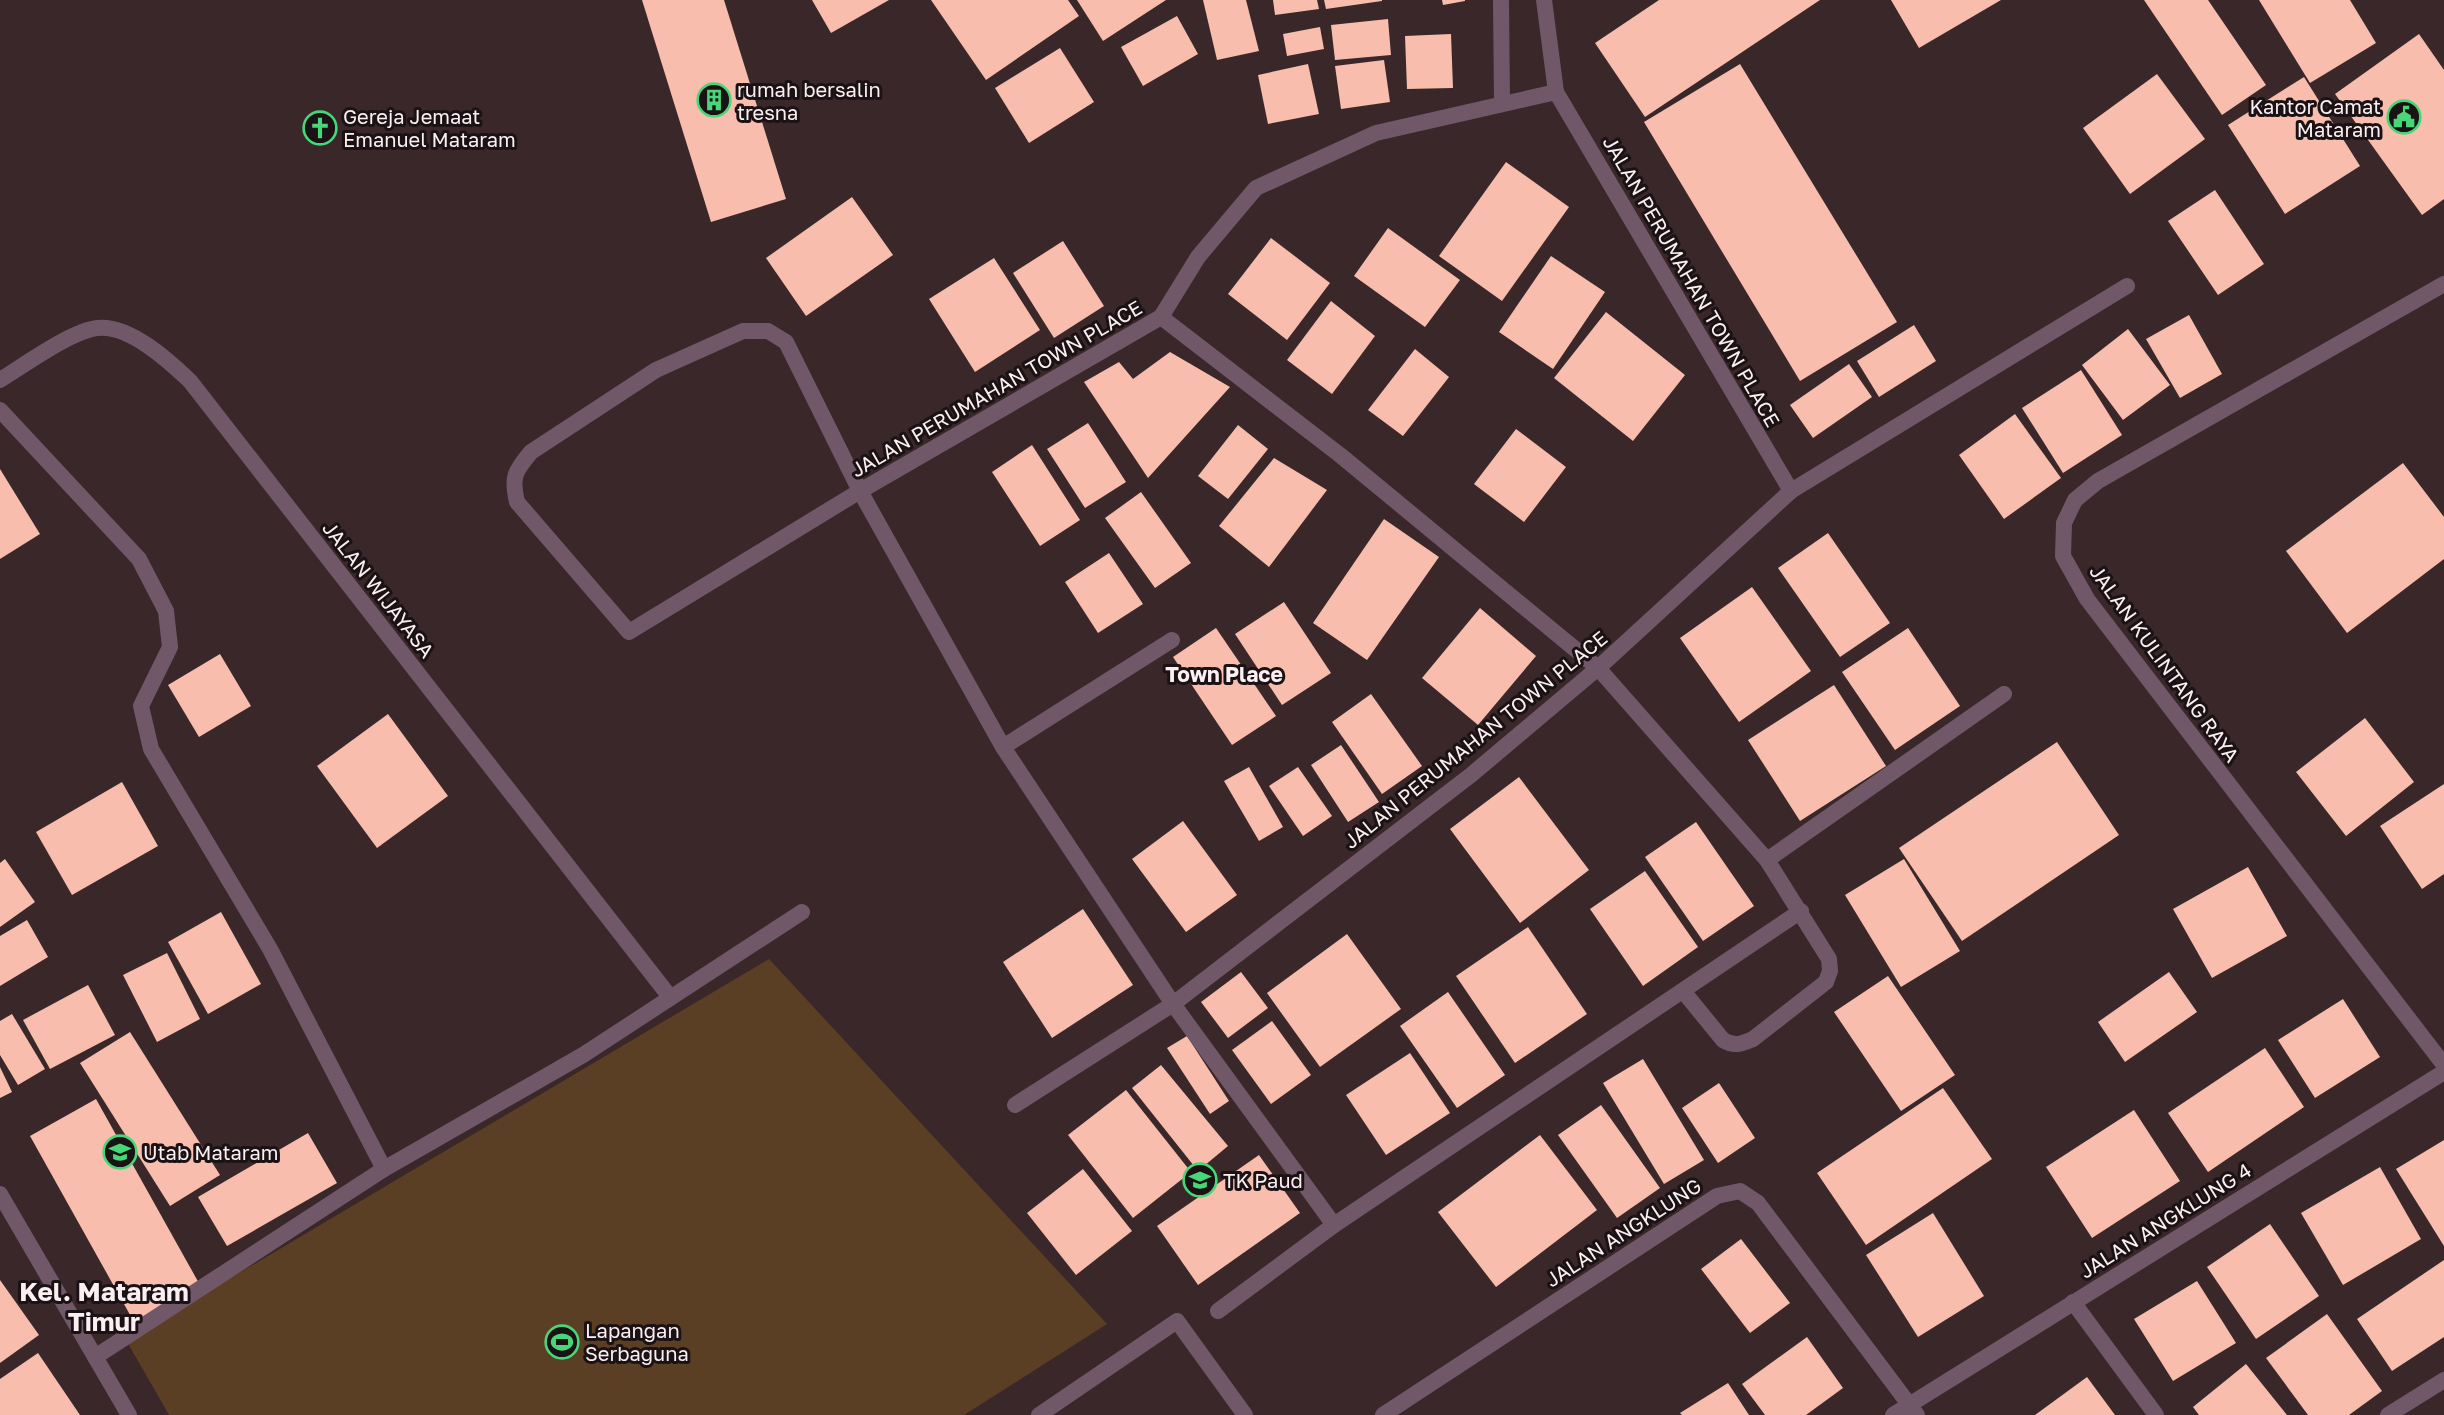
<svg xmlns="http://www.w3.org/2000/svg" width="2444" height="1415" viewBox="0 0 2444 1415" font-family="'Golos Text',sans-serif">
  <style>
    .green { fill: #5b3f24 }
    .building { fill: #f8bdac }
    .lines { fill: none; stroke-linecap: round; stroke-linejoin: round }
    .minor { stroke: #715869; stroke-width: 16 }
    .labels { text-anchor: middle; dominant-baseline: central; stroke-width: 6; stroke-linejoin: round; paint-order: stroke }
    .poi-label { font-size: 20px; fill: #fbeff1; stroke: #1a1214; text-anchor: start }
    .street-label { font-size: 20px; fill: #fbeff1; stroke: #1a1214 }
    .neighbourhood-label { font-size: 21px; font-weight: bold; fill: #fbeff1; stroke: #1a1214 }
    .district-label { font-size: 26px; font-weight: bold; fill: #fbeff1; stroke: #1a1214 }
  </style>
  <rect width="100%" height="100%" fill="#39272a"/>
  <polygon class="green" points="769,959 1107,1324 964,1415 169,1415 126,1340"/>
  <g class="building">
    <polygon points="642,0 724,0 786,199 711,222"/>
    <polygon points="812,0 889,0 831,33"/>
    <polygon points="931,0 1068,0 1079,16 986,80"/>
    <polygon points="1077,0 1166,0 1103,41"/>
    <polygon points="1203,0 1246,0 1259,51 1217,60"/>
    <polygon points="1273,0 1317,0 1319,9 1275,15"/>
    <polygon points="1324,0 1382,0 1382,1 1326,9"/>
    <polygon points="1442,0 1465,0 1465,1 1443,5"/>
    <polygon points="1659,0 1820,0 1645,117 1595,43"/>
    <polygon points="1891,0 2001,0 1919,48"/>
    <polygon points="2144,0 2208,0 2266,85 2222,115"/>
    <polygon points="2259,0 2350,0 2376,43 2310,83"/>
    <polygon points="1177,16 1198,54 1143,86 1121,47"/>
    <polygon points="1388,19 1391,55 1335,60 1331,25"/>
    <polygon points="1320,27 1324,49 1287,56 1283,34"/>
    <polygon points="1451,34 1453,88 1407,89 1405,36"/>
    <polygon points="2419,34 2444,70 2444,199 2422,215 2335,94"/>
    <polygon points="1060,48 1094,102 1029,143 995,88"/>
    <polygon points="1384,60 1390,102 1341,109 1335,66"/>
    <polygon points="1308,64 1319,114 1268,124 1258,75"/>
    <polygon points="1740,64 1897,322 1800,381 1644,122"/>
    <polygon points="2157,74 2205,139 2130,194 2083,128"/>
    <polygon points="2304,77 2360,166 2285,214 2228,125"/>
    <polygon points="1506,162 1569,207 1502,301 1439,256"/>
    <polygon points="2215,190 2264,264 2218,295 2168,221"/>
    <polygon points="852,197 893,255 806,316 766,258"/>
    <polygon points="1388,228 1460,280 1425,327 1354,276"/>
    <polygon points="1271,238 1330,283 1287,340 1228,294"/>
    <polygon points="1063,241 1104,306 1054,338 1013,273"/>
    <polygon points="1551,256 1605,292 1553,369 1499,332"/>
    <polygon points="994,258 1040,330 975,372 929,299"/>
    <polygon points="1331,301 1375,336 1332,394 1287,360"/>
    <polygon points="1606,312 1685,375 1633,441 1554,378"/>
    <polygon points="2189,315 2222,374 2180,398 2146,339"/>
    <polygon points="1914,325 1936,361 1879,397 1857,361"/>
    <polygon points="2128,329 2170,385 2123,420 2082,365"/>
    <polygon points="1415,349 1449,377 1403,436 1368,410"/>
    <polygon points="1170,352 1230,387 1148,478 1084,382 1119,362 1133,379"/>
    <polygon points="1849,364 1872,397 1813,438 1790,405"/>
    <polygon points="2081,370 2122,435 2063,473 2022,408"/>
    <polygon points="2015,414 2061,478 2004,519 1959,455"/>
    <polygon points="1088,423 1126,482 1085,508 1047,449"/>
    <polygon points="1238,425 1268,449 1228,499 1198,476"/>
    <polygon points="1516,429 1566,467 1524,522 1474,484"/>
    <polygon points="1032,445 1080,520 1040,546 992,472"/>
    <polygon points="1274,458 1327,490 1269,567 1219,526"/>
    <polygon points="2403,463 2444,517 2444,559 2347,633 2286,551"/>
    <polygon points="0,469 40,534 0,559"/>
    <polygon points="1141,492 1191,563 1155,588 1105,518"/>
    <polygon points="1384,519 1439,557 1367,660 1313,623"/>
    <polygon points="1828,533 1890,623 1840,657 1778,568"/>
    <polygon points="1109,553 1143,604 1098,633 1065,582"/>
    <polygon points="1752,587 1811,671 1739,722 1680,638"/>
    <polygon points="1284,602 1331,673 1282,705 1235,634"/>
    <polygon points="1480,608 1536,656 1478,725 1422,678"/>
    <polygon points="1216,628 1276,716 1232,745 1173,657"/>
    <polygon points="1908,628 1960,706 1895,750 1842,672"/>
    <polygon points="220,654 251,706 199,737 168,685"/>
    <polygon points="1834,685 1886,766 1800,821 1748,740"/>
    <polygon points="1371,694 1422,766 1382,794 1332,722"/>
    <polygon points="388,714 448,796 377,848 317,766"/>
    <polygon points="2365,718 2414,782 2346,836 2296,772"/>
    <polygon points="2057,742 2119,835 1962,941 1899,848"/>
    <polygon points="1341,745 1379,802 1348,822 1311,765"/>
    <polygon points="1249,767 1283,827 1259,841 1224,781"/>
    <polygon points="1298,767 1332,816 1303,836 1269,786"/>
    <polygon points="1519,777 1589,870 1520,923 1450,829"/>
    <polygon points="122,782 158,846 72,895 36,832"/>
    <polygon points="2444,784 2444,874 2422,889 2380,826"/>
    <polygon points="1183,821 1237,895 1186,932 1132,859"/>
    <polygon points="1696,822 1754,906 1703,941 1645,857"/>
    <polygon points="5,859 35,902 0,927 0,863"/>
    <polygon points="1904,859 1960,951 1901,987 1845,895"/>
    <polygon points="2248,867 2287,936 2212,978 2173,909"/>
    <polygon points="1645,871 1698,947 1643,986 1590,909"/>
    <polygon points="1083,909 1133,985 1052,1038 1003,962"/>
    <polygon points="221,912 261,984 208,1014 168,942"/>
    <polygon points="27,920 48,957 0,986 0,936"/>
    <polygon points="1528,927 1587,1014 1515,1063 1456,976"/>
    <polygon points="1347,934 1401,1009 1320,1067 1267,993"/>
    <polygon points="167,953 200,1019 157,1042 123,975"/>
    <polygon points="1241,972 1268,1008 1228,1038 1201,1002"/>
    <polygon points="2169,972 2197,1012 2125,1062 2098,1022"/>
    <polygon points="1888,976 1955,1075 1901,1111 1834,1012"/>
    <polygon points="88,985 115,1035 50,1069 23,1020"/>
    <polygon points="1448,992 1505,1075 1457,1108 1400,1026"/>
    <polygon points="2343,999 2380,1057 2315,1098 2278,1040"/>
    <polygon points="12,1014 45,1069 18,1085 0,1055 0,1021"/>
    <polygon points="1272,1021 1311,1075 1271,1104 1232,1050"/>
    <polygon points="130,1032 220,1175 170,1206 80,1063"/>
    <polygon points="1187,1036 1229,1101 1210,1114 1167,1048"/>
    <polygon points="2265,1048 2304,1107 2208,1172 2168,1113"/>
    <polygon points="1410,1053 1450,1113 1386,1155 1346,1095"/>
    <polygon points="1643,1059 1704,1160 1664,1184 1603,1083"/>
    <polygon points="1161,1065 1228,1146 1198,1171 1132,1088"/>
    <polygon points="0,1067 12,1092 0,1098"/>
    <polygon points="1719,1083 1755,1138 1718,1163 1682,1108"/>
    <polygon points="1943,1088 1992,1159 1866,1245 1817,1173"/>
    <polygon points="1126,1090 1191,1172 1133,1218 1068,1135"/>
    <polygon points="96,1099 200,1285 134,1322 30,1136"/>
    <polygon points="1601,1105 1660,1188 1617,1218 1558,1135"/>
    <polygon points="2134,1110 2180,1181 2092,1238 2046,1167"/>
    <polygon points="308,1133 337,1183 227,1246 198,1197"/>
    <polygon points="1540,1135 1597,1210 1496,1287 1438,1212"/>
    <polygon points="2444,1140 2444,1246 2396,1169"/>
    <polygon points="1259,1155 1300,1213 1198,1285 1157,1226"/>
    <polygon points="2380,1167 2421,1239 2343,1285 2301,1213"/>
    <polygon points="1083,1169 1132,1231 1076,1275 1027,1213"/>
    <polygon points="1933,1213 1984,1296 1918,1337 1866,1255"/>
    <polygon points="2270,1224 2319,1296 2256,1339 2207,1267"/>
    <polygon points="1741,1239 1790,1303 1750,1333 1701,1269"/>
    <polygon points="2444,1260 2444,1337 2392,1371 2357,1319"/>
    <polygon points="0,1280 39,1335 0,1363"/>
    <polygon points="2197,1281 2236,1343 2173,1381 2134,1319"/>
    <polygon points="2327,1314 2382,1391 2349,1415 2308,1415 2266,1358"/>
    <polygon points="1807,1337 1843,1388 1806,1415 1765,1415 1742,1384"/>
    <polygon points="38,1353 80,1415 0,1415 0,1379"/>
    <polygon points="2246,1364 2287,1415 2199,1415 2193,1407"/>
    <polygon points="2087,1377 2115,1415 2035,1415"/>
    <polygon points="1728,1383 1749,1415 1682,1415 1680,1413"/>
  </g>
  <g class="lines">
    <g class="minor">
      <polyline points="1501,0 1502,102"/>
      <polyline points="1544,0 1556,92 1791,491"/>
      <polyline points="2444,284 2098,481 2075,500 2064,523 2063,556 2087,599 2444,1065"/>
      <path d="M1161,317L1340,455L1598,668L1767,860L1829,959L1830,971L1826,982L1753,1039C1741,1044 1735,1047 1723,1040L1683,991"/>
      <path d="M0,380C23,366 71,331 97,328C129,324 169,361 190,381L670,997"/>
      <polyline points="0,410 139,559 166,611 170,647 141,706 151,749 270,949 384,1169"/>
      <polyline points="1003,747 1172,640"/>
      <polyline points="1767,860 2004,694"/>
      <polyline points="1015,1105 1173,1004 1471,775 1598,668 1791,491 2127,286"/>
      <polyline points="0,1194 129,1415"/>
      <path d="M1334,1225L1173,1004L1003,747L860,491L786,342L768,331H743L656,370L531,452C515,471 511,477 517,502L629,632L860,491L1161,317L1198,257L1256,188L1376,133L1556,92"/>
      <polyline points="2073,1302 2156,1415"/>
      <polyline points="1218,1311 1334,1225 1801,911"/>
      <polyline points="95,1357 384,1169 583,1055 802,912"/>
      <polyline points="1039,1415 1177,1321 1245,1415"/>
      <polyline points="1383,1415 1717,1196 1740,1191 1758,1203 1917,1415"/>
      <polyline points="1893,1415 2444,1072"/>
      <polyline points="2388,1415 2444,1380"/>
    </g>
  </g>
  <defs>
    <g id="building-ring" transform="scale(1.725)"><circle r="9.5" fill="#1a1214" stroke="#48d778" stroke-width="1.5"/><path d="M-4-6H4V6H1V3H-1V6H-4ZM-2.5-4.3h1.7v1.8h-1.7ZM.8-4.3h1.7v1.8H.8ZM-2.5-1h1.7V.8h-1.7ZM.8-1h1.7V.8H.8Z" fill="#48d778"/></g>
    <g id="civic-ring" transform="scale(1.725)"><circle r="9.5" fill="#1a1214" stroke="#48d778" stroke-width="1.5"/><path d="M-.6-6.5H3V-4.5H.6V-3L4-1V1h2V6H-6V1h2V-1L-.6-3ZM-1.2 2.5V6h2.4V2.5Z" fill="#48d778"/></g>
    <g id="church-ring" transform="scale(1.725)"><circle r="9.5" fill="#1a1214" stroke="#48d778" stroke-width="1.5"/><path d="M-1.2-6h2.4v3.5h3.3v2.4h-3.3V6h-2.4V-.1h-3.3v-2.4h3.3Z" fill="#48d778"/></g>
    <g id="university-ring" transform="scale(1.725)"><circle r="9.5" fill="#1a1214" stroke="#48d778" stroke-width="1.5"/><path d="M0-5L7-2L0 1L-7-2ZM-4 1L0 2.5L4 1V4Q0 6-4 4Z" fill="#48d778"/></g>
    <g id="school-ring" transform="scale(1.725)"><circle r="9.5" fill="#1a1214" stroke="#48d778" stroke-width="1.5"/><path d="M0-5L7-2L0 1L-7-2ZM-4 1L0 2.5L4 1V4Q0 6-4 4Z" fill="#48d778"/></g>
    <g id="stadium-ring" transform="scale(1.725)"><circle r="9.5" fill="#1a1214" stroke="#48d778" stroke-width="1.5"/><path d="M0-5a6.5 5 0 1 0 0 10a6.5 5 0 1 0 0-10ZM-3.5-1.8h7v3.6h-7Z" fill="#48d778"/></g>
  </defs>
  <g fill-rule="evenodd">
    <use href="#building-ring" x="714" y="100"/>
    <use href="#civic-ring" x="2404" y="117"/>
    <use href="#church-ring" x="320" y="128"/>
    <use href="#university-ring" x="120" y="1152"/>
    <use href="#school-ring" x="1200" y="1180"/>
    <use href="#stadium-ring" x="562" y="1342"/>
  </g>
  <g class="labels">
    <g class="poi-label">
      <text x="737" y="89">rumah bersalin<tspan x="737" dy="23">tresna</tspan></text>
      <text x="2381" y="106" text-anchor="end">Kantor Camat<tspan x="2381" dy="23">Mataram</tspan></text>
      <text x="343" y="116">Gereja Jemaat<tspan x="343" dy="23">Emanuel Mataram</tspan></text>
      <text x="143" y="1152">Utab Mataram</text>
      <text x="1223" y="1180">TK Paud</text>
      <text x="585" y="1330">Lapangan<tspan x="585" dy="23">Serbaguna</tspan></text>
    </g>
    <g class="street-label">
      <text transform="translate(1692 281) rotate(60)">JALAN PERUMAHAN TOWN PLACE</text>
      <text transform="translate(996 388) rotate(-30)">JALAN PERUMAHAN TOWN PLACE</text>
      <text transform="translate(379 589) rotate(52)">JALAN WIJAYASA</text>
      <text transform="translate(2165 663) rotate(54)">JALAN KULINTANG RAYA</text>
      <text transform="translate(1475 739) rotate(-39)">JALAN PERUMAHAN TOWN PLACE</text>
      <text transform="translate(2165 1220) rotate(-32)">JALAN ANGKLUNG 4</text>
      <text transform="translate(1623 1232) rotate(-33)">JALAN ANGKLUNG</text>
    </g>
    <g class="neighbourhood-label">
      <text x="1224" y="674">Town Place</text>
    </g>
    <g class="district-label">
      <text x="104" y="1291">Kel. Mataram<tspan x="104" dy="30">Timur</tspan></text>
    </g>
  </g>
</svg>
